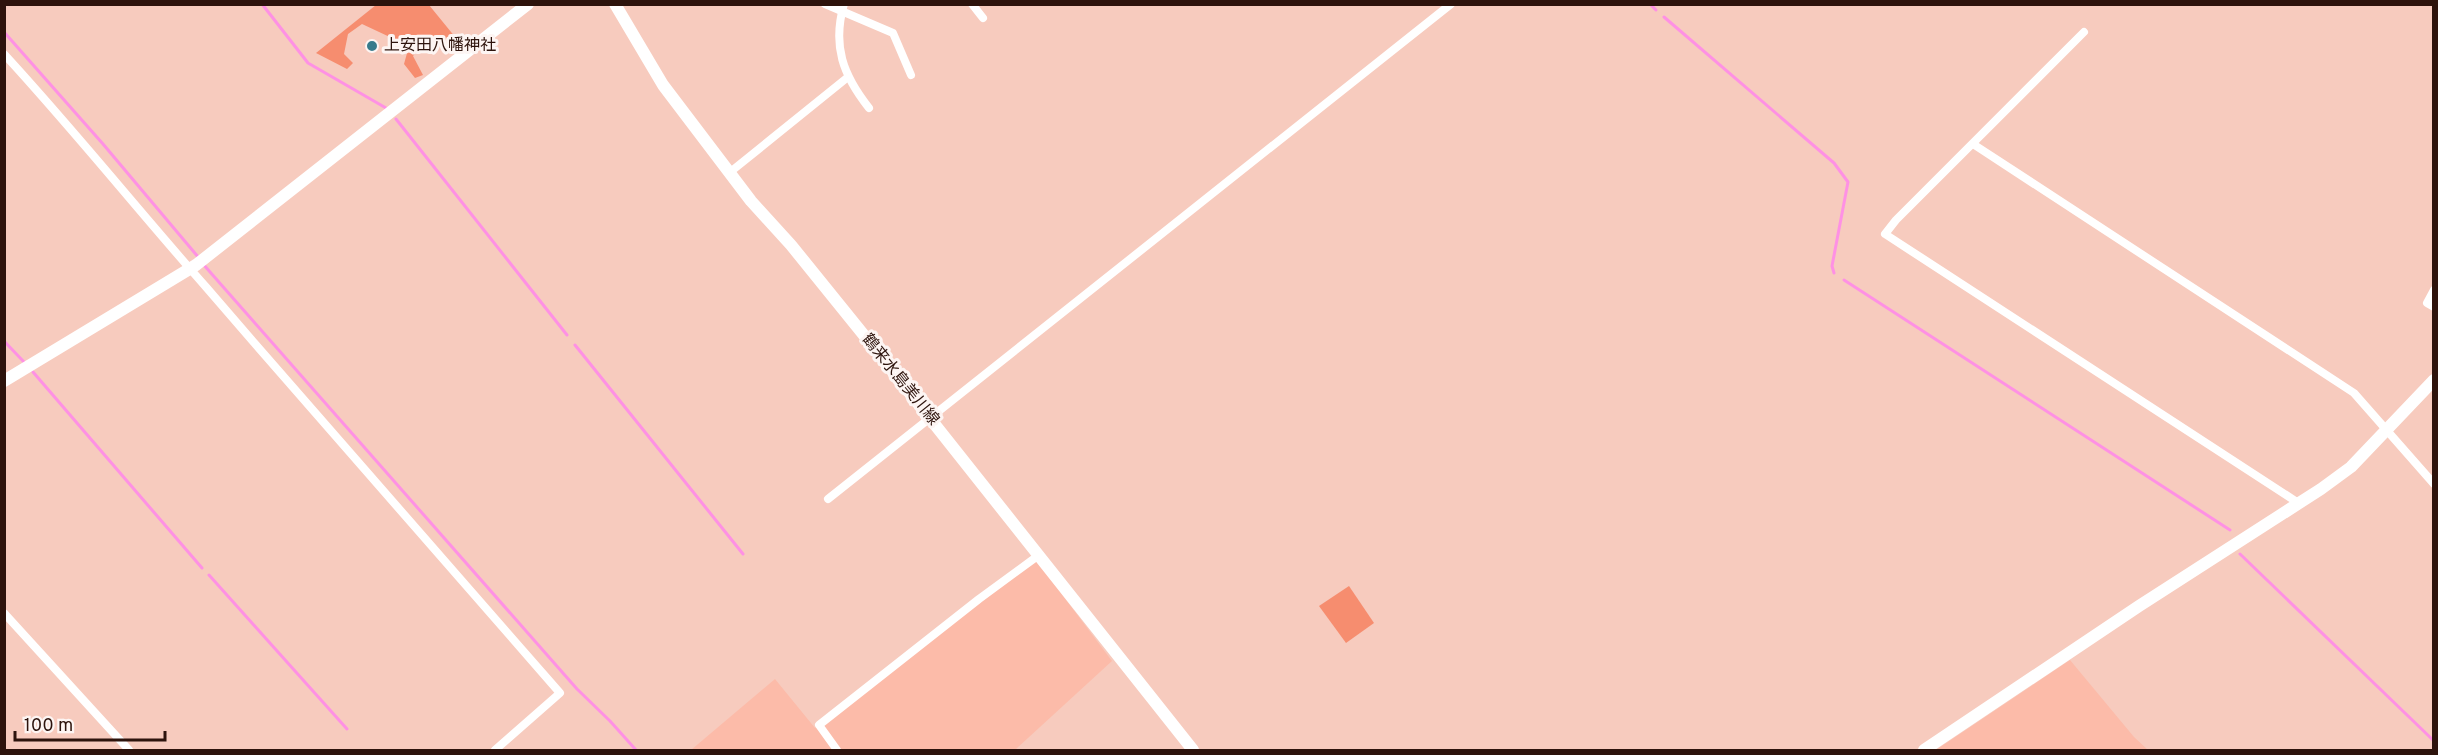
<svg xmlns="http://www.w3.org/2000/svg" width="2438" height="755" viewBox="0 0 2438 755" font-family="Overpass,'Noto Sans JP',sans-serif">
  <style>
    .built { fill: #fcbba9 }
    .green { fill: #f68d6f }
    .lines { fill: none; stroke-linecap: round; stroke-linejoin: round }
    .stream { stroke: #fe91e4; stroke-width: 3 }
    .street { stroke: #fff; stroke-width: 8 }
    .secondary { stroke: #fff; stroke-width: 12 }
    .poi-dot { fill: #387b8c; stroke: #fdf5f3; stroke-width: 2 }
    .labels { text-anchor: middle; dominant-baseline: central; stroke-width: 6; stroke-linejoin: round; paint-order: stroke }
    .poi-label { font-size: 16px; fill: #2d130c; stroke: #fdf5f3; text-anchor: start }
    .street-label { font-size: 16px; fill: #2d130c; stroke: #fdf5f3 }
  </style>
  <rect width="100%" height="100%" fill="#f7cbbe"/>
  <g class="built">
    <polygon points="1036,560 1112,661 1015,750 691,750 775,679 815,728"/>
    <polygon points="2070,660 2134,737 2148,750 1936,750"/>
  </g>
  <g class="green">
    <polygon points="376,5 429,5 460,43 451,50 441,38 427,40 413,56 423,75 415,78 404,64 409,46 362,24 348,34 344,54 353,63 347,69 316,53"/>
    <polygon points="1349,586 1374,623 1346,643 1319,606"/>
  </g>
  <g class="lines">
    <g class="stream">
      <polyline points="262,4 308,63 386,108"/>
      <polyline points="1650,4 1656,10"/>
      <polyline points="1664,17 1834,163 1848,182 1832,266 1834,273"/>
      <polyline points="4,32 103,144 199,258"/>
      <polyline points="396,119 567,335"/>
      <polyline points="203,264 577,689 610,721 636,750"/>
      <polyline points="1844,280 2230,530"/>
      <polyline points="4,341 24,362"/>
      <polyline points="575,345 743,554"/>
      <polyline points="33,372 202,568"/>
      <polyline points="2240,554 2434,741"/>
      <polyline points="209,575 347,729"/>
    </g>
    <g class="street">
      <polyline points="825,4 893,33 911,75"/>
      <path d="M844,4C832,46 843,75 869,108"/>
      <polyline points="972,4 983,18"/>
      <polyline points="2084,32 1896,220 1885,234 2300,504"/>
      <path d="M4,54C74,130 138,210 206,287C323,423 441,558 560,693L495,750"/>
      <polyline points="1973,144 2354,393 2434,484"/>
      <polyline points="729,173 848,77"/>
      <polyline points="2434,290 2427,303 2434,307"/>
      <polyline points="828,499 1451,4"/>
      <polyline points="4,613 129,750"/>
      <polyline points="837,750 819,725 979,599 1039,555"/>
    </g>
    <g class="secondary">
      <polyline points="615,4 663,85 751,201 791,245 867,339 1193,750"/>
      <polyline points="4,381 196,265 528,4"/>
      <polyline points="1924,750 2139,606 2321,489 2351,467 2434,380"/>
    </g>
  </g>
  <circle class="poi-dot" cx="372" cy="46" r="6"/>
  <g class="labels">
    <g class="poi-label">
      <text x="384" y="46">上安田八幡神社</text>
    </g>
    <g class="street-label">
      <text transform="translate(900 380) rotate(51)">鶴来水島美川線</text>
    </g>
  </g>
  <rect width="2438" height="755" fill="none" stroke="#2d130c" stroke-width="12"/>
  <path d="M15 731v9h150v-9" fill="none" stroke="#2d130c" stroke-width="3"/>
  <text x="24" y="731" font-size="18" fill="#2d130c" stroke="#fdf5f3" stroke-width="4.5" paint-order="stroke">100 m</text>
</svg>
